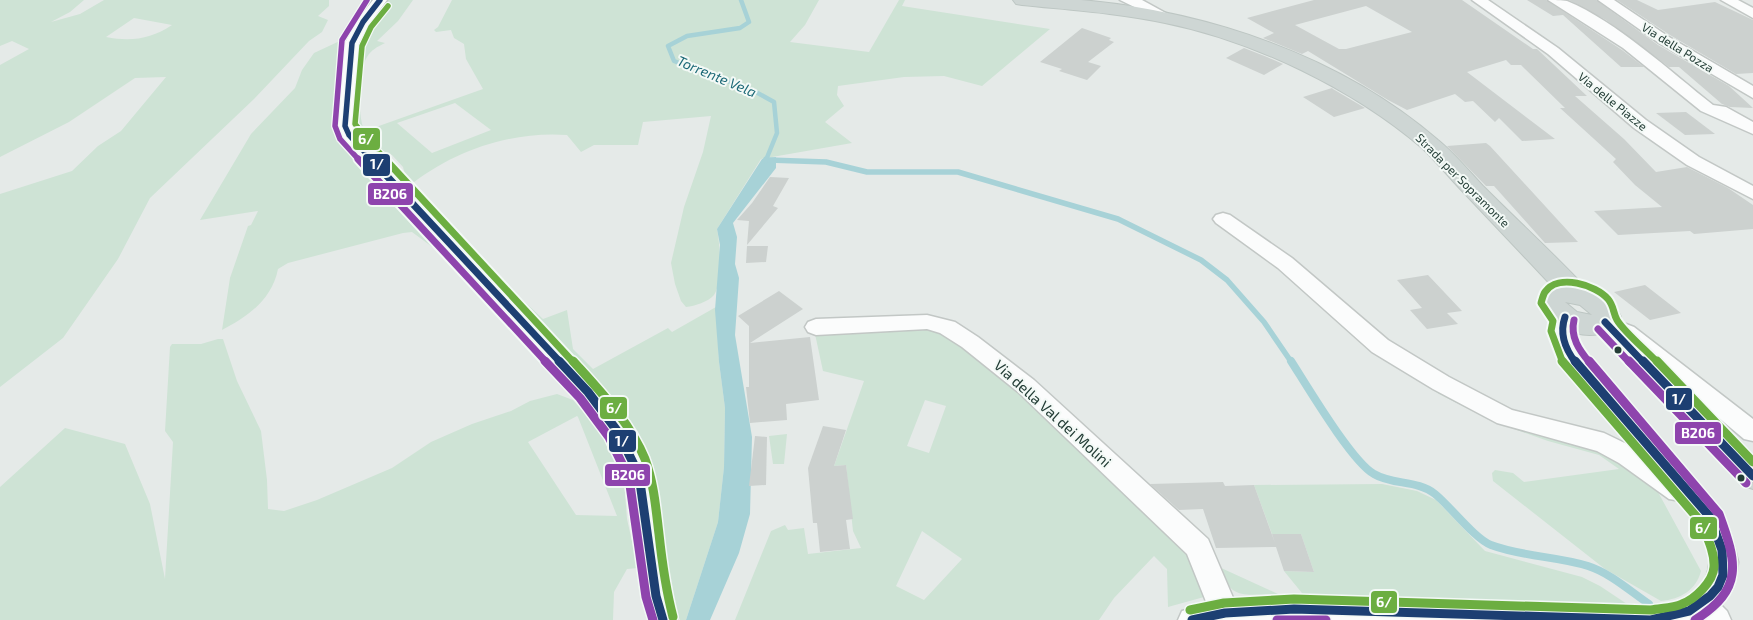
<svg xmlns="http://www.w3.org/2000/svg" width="1753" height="620" viewBox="0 0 1753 620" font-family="'Exo 2',sans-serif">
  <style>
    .green { fill: #cee3d5; fill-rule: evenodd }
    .water { fill: #a7d2d7 }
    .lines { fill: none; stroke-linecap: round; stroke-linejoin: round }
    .stream-far2 { stroke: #a7d2d7; stroke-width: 4.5 }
    .stream-far1 { stroke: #a7d2d7; stroke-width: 5.5 }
    .stream { stroke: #a7d2d7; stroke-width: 8 }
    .building { fill: #ccd1cf; fill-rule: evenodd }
    .minor-casing { stroke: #c2c7c5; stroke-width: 3 }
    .major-casing { stroke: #bdc6c3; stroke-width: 2 }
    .minor { fill: #fbfcfc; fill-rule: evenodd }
    .major { fill: #ced6d4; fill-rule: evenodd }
    .bus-1-far2-casing { stroke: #f3f9f6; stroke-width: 8 }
    .bus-1-far1-casing { stroke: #f3f9f6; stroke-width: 11 }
    .bus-1-casing { stroke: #f3f9f6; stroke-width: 12 }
    .bus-2-far2-casing { stroke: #f3f9f6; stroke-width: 8 }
    .bus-2-far1-casing { stroke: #f3f9f6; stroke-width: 11 }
    .bus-2-casing { stroke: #f3f9f6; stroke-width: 12 }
    .bus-3-far2-casing { stroke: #f3f9f6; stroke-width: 8 }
    .bus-3-far1-casing { stroke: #f3f9f6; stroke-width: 11 }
    .bus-3-casing { stroke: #f3f9f6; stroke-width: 12 }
    .bus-1-far2 { stroke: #1d3f72; stroke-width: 5.5 }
    .bus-1-far1 { stroke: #1d3f72; stroke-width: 7 }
    .bus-1 { stroke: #1d3f72; stroke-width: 9 }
    .bus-2-far2 { stroke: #8e44ad; stroke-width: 5.5 }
    .bus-2-far1 { stroke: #8e44ad; stroke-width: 7 }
    .bus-2 { stroke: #8e44ad; stroke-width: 9 }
    .bus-3-far2 { stroke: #6cae41; stroke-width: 5.5 }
    .bus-3-far1 { stroke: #6cae41; stroke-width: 7 }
    .bus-3 { stroke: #6cae41; stroke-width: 9 }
    .bus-dot { fill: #233d36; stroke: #f3f9f6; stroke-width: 2 }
    .labels { text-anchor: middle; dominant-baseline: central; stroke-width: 4; stroke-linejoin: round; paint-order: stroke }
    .far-street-label { font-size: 12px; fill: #233d36; stroke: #f3f9f6 }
    .far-water-label { font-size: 14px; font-style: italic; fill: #1e6a78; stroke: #f3f9f6 }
    .street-label { font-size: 15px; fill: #233d36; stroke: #f3f9f6 }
    .line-badge { stroke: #f3f9f6; stroke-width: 2 }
    .badge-label { font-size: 14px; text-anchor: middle; font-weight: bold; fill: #fff }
  </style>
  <rect width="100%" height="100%" fill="#e5eae8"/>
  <g class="green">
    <path d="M0,0H84L70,12L51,22L80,14L104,0H329V6L318,16L328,20L322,32L309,41L254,99L150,198L118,259L63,338L0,387V194L72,171L98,146L121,131L166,77L135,78L69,122L0,157V65L29,49L12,41L0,46ZM134,18L172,25C151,39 131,42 106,37Z"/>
    <path d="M370,0H374C365,12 353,24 347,38C338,61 333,107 337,131L339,138L435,249L412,232L403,233L288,263L278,269C272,300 247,317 222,330L230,278L248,226L251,225L258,211L200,220L251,134L295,88L302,70L314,53L344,39Z"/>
    <path d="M387,0H413L398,21L377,41L385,43C377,47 371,50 367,57C358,71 357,121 366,134L363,137L355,117L360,43L367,28Z"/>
    <path d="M452,0H819L805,25L790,42L869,52L899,0H905L902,6L1050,29L982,86L944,76L904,77L838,86L837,95L844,106L825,122L852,143L761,159L717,229C720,244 723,282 714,295C708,302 695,306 686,307L681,301L675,284L671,263L684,207L703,152L711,116L643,122L638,145H594L581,152L567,135C510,131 452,151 408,187L403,167L392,155L369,144V137L376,133L372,130L376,127L483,89L466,59L464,44L454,38L451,30L436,32L434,30L438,27ZM455,103L491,130L432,153L397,123Z"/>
    <polygon points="483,267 495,274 543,319 567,310 573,349 593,369 668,328 672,332 716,307 719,362 725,408 724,467 718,522 686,620 680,620 673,603 656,478 652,466 639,441"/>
    <path d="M935,328L1013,382L1184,544L1206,594L1204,597L1168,607L1167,569L1154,556L1114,598L1099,620H735L771,531L785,525L788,530L804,528L808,554L861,548L853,531L846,465L834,466L864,381L823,371L815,334ZM925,400L946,406L929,453L907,446ZM922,531L962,559L924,600L896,586Z"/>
    <path d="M218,339H223L237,381L261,431L267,480L268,509L284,511L317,500L392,468L431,442L472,424L511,411L530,401L557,394L573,400L593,423L614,455L624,480L627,519L638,568L627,569L614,592L613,620H0V487L65,428L125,444L150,504L165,579L173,442L165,431L170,347L172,344H201ZM577,416L578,417L617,516L576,515L528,442Z"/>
    <path d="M1378,354L1457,395L1585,442L1652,481L1701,571C1696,590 1681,599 1661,601L1605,569L1493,481L1492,473L1495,470L1513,473L1524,482L1619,469L1599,455L1548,441L1492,421L1439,394L1403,368L1379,357Z"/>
    <polygon points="787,434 784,464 773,464 769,436"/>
    <polygon points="1382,484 1417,491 1436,500 1485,551 1582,577 1600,586 1627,604 1306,598 1284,571 1314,572 1301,534 1272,534 1254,485"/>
    <path d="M1219,567L1278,594C1246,594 1231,602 1219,567Z"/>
  </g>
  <polygon class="water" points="776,157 776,168 733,223 737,237 735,264 739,278 735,335 752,437 750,514 739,553 710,620 686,620 718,522 724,467 725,408 719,362 715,310 720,245 717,229 762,159"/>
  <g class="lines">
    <polyline class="stream-far2" points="741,0 749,22 740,28 687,36 668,46 674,61 754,91 774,102 777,133 766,160"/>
    <g class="stream-far1">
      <polyline points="769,160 826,162 867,172 958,172 1118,219 1201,260 1227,280 1264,322 1292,363"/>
      <polyline points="765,161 766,159"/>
    </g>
    <path class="stream" d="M1291,361C1307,386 1352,462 1374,474C1392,485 1418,480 1435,494C1450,506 1475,539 1491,545C1523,557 1556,556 1588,566C1610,573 1630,591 1649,604"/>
  </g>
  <g class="building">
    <path d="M1314,0H1462L1533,49H1537L1587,96H1575L1624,139L1656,172L1687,167L1728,188L1753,205V229L1694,234L1690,231L1618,235L1594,211L1662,207L1635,185L1613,162L1616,159L1560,108H1565L1521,65H1511L1506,60L1467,72L1555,139L1522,141L1499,118L1495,122L1473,101L1465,102L1455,94L1407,110L1388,100L1308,51L1302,54L1263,38L1274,33L1247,18ZM1366,6L1412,32L1346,49H1339L1295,25Z"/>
    <polygon points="1527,0 1546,0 1622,50 1644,67 1621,67 1563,15 1553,16"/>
    <polygon points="1569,0 1596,0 1658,45 1729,86 1753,108 1730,107 1722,104 1679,67 1669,67 1606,20"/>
    <polygon points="1617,0 1637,0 1658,10 1715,2 1753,20 1753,73 1736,74 1670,35"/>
    <polygon points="1082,28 1111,38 1109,40 1114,42 1088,62 1101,66 1087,80 1059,71 1062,69 1040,62"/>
    <polygon points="1244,48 1267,57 1283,64 1264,75 1226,58"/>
    <polygon points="1332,88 1333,89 1365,108 1334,117 1303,97"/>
    <polygon points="1686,112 1715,134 1685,135 1656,113"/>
    <polygon points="1486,143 1490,146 1578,242 1545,243 1494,186 1486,186 1447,146"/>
    <polygon points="770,177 789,178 773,206 778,208 747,245 749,221 737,220 752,203"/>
    <polygon points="747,246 768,246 766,262 746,263"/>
    <polygon points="1428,275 1462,311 1447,313 1458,324 1427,329 1410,310 1422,308 1397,280"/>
    <polygon points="1645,285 1681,313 1650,320 1614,292"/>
    <polygon points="779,291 803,309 750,343 810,337 819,400 786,404 787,420 750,423 746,387 749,387 749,326 738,316"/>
    <polygon points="823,426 846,430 834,466 846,465 853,519 846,520 850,549 820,552 817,523 813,523 808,468"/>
    <polygon points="755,436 767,437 766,485 749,486"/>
    <polygon points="1223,482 1225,486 1254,485 1275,543 1272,534 1301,534 1314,572 1284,571 1276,547 1216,548 1203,509 1179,510 1150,484"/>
  </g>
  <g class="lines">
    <g class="minor-casing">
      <g id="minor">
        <polygon points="373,0 387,0 370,23 359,43 353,126 357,133 596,386 626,425 652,475 670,596 677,620 649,620 642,596 626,475 618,454 595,418 340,135 337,126 345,43 356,22"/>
        <polygon points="1120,0 1142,0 1173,17 1171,20 1161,20"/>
        <polygon points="1472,0 1488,0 1558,48 1646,120 1699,157 1753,186 1753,199 1687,165 1634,128 1548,54"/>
        <path d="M1548,0C1554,0 1562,0 1567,1C1616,21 1671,72 1713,105L1726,107L1753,122V134L1701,111L1623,48Z"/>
        <polygon points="1598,0 1614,0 1669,37 1753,86 1753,98 1659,43"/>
        <polygon points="1721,0 1738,0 1753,8 1753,18"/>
        <path d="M1223,213L1230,215L1292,258L1388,340L1449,377L1512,410L1604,433L1637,449C1615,423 1552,361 1550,330C1550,324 1555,317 1557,312L1565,310L1573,312L1576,317L1572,329L1579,351L1719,509L1733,542L1738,562L1736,576L1720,604L1727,611L1731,620H1178L1182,611L1207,604L1187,554L1018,392L962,347L940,333L927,329L816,335L808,332L805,327L808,322L816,319L927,315L955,322L978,337L1034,380L1208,539L1234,600L1294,596L1651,607C1660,606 1670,606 1678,603C1714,589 1717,553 1699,522C1694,515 1687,508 1681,501L1669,499L1619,463L1597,451L1497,423L1433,389L1372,352L1278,268L1216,223L1213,219L1216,215Z"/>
        <polygon points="1626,324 1634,327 1753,419 1753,441 1744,439 1668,375 1618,337 1615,332 1618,327"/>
      </g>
    </g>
    <g class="major-casing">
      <path id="major" d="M1013,0C1035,0 1059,0 1081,0C1207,11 1341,56 1438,140C1455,154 1468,170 1483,186C1517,220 1552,252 1585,287C1603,292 1613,300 1621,317L1620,320L1753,455V489L1741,485L1600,334C1572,339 1551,324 1537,302L1544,289L1552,286C1524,256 1495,226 1466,195C1451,180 1438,163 1422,148C1353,89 1254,41 1165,23C1118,13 1070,10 1022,5L1016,4ZM1565,302L1580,305L1592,315L1577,312Z"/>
    </g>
    <use href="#minor" class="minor"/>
    <use href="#major" class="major"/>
    <g class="bus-1-far2-casing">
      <polyline id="bus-1-far2" points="372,160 349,135 345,126 352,43 363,22 380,0"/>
    </g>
    <g class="bus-1-far1-casing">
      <g id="bus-1-far1">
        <polyline points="371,159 561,363"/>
        <path d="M1565,317C1559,334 1565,349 1576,363"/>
        <polyline points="1605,322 1644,363"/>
      </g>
    </g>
    <g class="bus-1-casing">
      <g id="bus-1">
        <polyline points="559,361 588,392 618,432 639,475 656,596 663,620"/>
        <polyline points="1643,361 1753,476"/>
        <polyline points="1192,620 1225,613 1294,609 1651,620 1689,611 1710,596 1718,587 1723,575 1722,550 1710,517 1575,361"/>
      </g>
    </g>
    <g class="bus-2-far2-casing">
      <polyline id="bus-2-far2" points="359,160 340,139 335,126 342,40 367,0"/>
    </g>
    <g class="bus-2-far1-casing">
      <g id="bus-2-far1">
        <polyline points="358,159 547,363"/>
        <path d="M1574,320C1570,337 1579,350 1590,363"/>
        <polyline points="1598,329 1630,363"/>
      </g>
    </g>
    <g class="bus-2-casing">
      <g id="bus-2">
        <polyline points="545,361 580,398 609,437 629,478 646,597 653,620"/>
        <path d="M1589,361L1719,514C1737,563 1744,589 1695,620"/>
        <polyline points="1629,361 1746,483"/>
        <polyline points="1277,620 1326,620"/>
      </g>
    </g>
    <g class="bus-3-far2-casing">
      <polyline id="bus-3-far2" points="386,160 355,124 362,46 371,27 388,6"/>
    </g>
    <g class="bus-3-far1-casing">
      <g id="bus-3-far1">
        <polyline points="385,159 574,363"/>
        <path d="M1563,363L1551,331L1553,321L1541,303C1542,300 1543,295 1545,292C1558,273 1596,285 1608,299C1614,306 1613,313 1617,320C1624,332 1648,352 1658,363"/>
      </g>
    </g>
    <g class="bus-3-casing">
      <g id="bus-3">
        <path d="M573,361C600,391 630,422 645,459C654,483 656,510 659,534C662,562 666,590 673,617"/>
        <polyline points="1657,361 1753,462"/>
        <path d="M1190,610L1224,603L1294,599L1651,610C1661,608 1673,608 1682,604C1695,599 1713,582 1714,567C1715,552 1706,535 1701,522L1562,361"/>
      </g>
    </g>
    <use href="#bus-1-far2" class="bus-1-far2"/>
    <use href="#bus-1-far1" class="bus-1-far1"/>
    <use href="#bus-1" class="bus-1"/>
    <use href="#bus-2-far2" class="bus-2-far2"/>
    <use href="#bus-2-far1" class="bus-2-far1"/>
    <use href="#bus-2" class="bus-2"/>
    <use href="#bus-3-far2" class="bus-3-far2"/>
    <use href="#bus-3-far1" class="bus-3-far1"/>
    <use href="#bus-3" class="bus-3"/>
  </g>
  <g class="bus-dot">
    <circle cx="1618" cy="350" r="4.5"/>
    <circle cx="1741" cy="478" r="4.5"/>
  </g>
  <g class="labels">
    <g class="far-street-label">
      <text transform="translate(1678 47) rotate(32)">Via della Pozza</text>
      <text transform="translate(1613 101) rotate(39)">Via delle Piazze</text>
      <text transform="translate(1463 180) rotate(45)">Strada per Sopramonte</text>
    </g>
    <g class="far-water-label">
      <text transform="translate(717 76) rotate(23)">Torrente Vela</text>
    </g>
    <g class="street-label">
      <text transform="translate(1053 413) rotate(42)">Via della Val dei Molini</text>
    </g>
  </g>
  <g class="line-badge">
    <rect x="352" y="127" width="29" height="24" rx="5" fill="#6cae41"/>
    <rect x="362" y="153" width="29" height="24" rx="5" fill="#1d3f72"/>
    <rect x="367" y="182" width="47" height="24" rx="5" fill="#8e44ad"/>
    <rect x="1665" y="387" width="28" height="24" rx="5" fill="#1d3f72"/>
    <rect x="599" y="396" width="29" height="24" rx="5" fill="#6cae41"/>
    <rect x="1674" y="421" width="48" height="24" rx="5" fill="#8e44ad"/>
    <rect x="608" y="429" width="29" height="24" rx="5" fill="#1d3f72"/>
    <rect x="604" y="463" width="47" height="24" rx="5" fill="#8e44ad"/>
    <rect x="1689" y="516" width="29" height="24" rx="5" fill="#6cae41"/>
    <rect x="1370" y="590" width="28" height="24" rx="5" fill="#6cae41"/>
  </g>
  <g class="badge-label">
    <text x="366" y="144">6/</text>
    <text x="377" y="169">1/</text>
    <text x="390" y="199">B206</text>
    <text x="1679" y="404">1/</text>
    <text x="614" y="413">6/</text>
    <text x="1698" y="438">B206</text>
    <text x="622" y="446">1/</text>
    <text x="628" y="480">B206</text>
    <text x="1703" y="533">6/</text>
    <text x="1384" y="607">6/</text>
  </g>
</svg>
